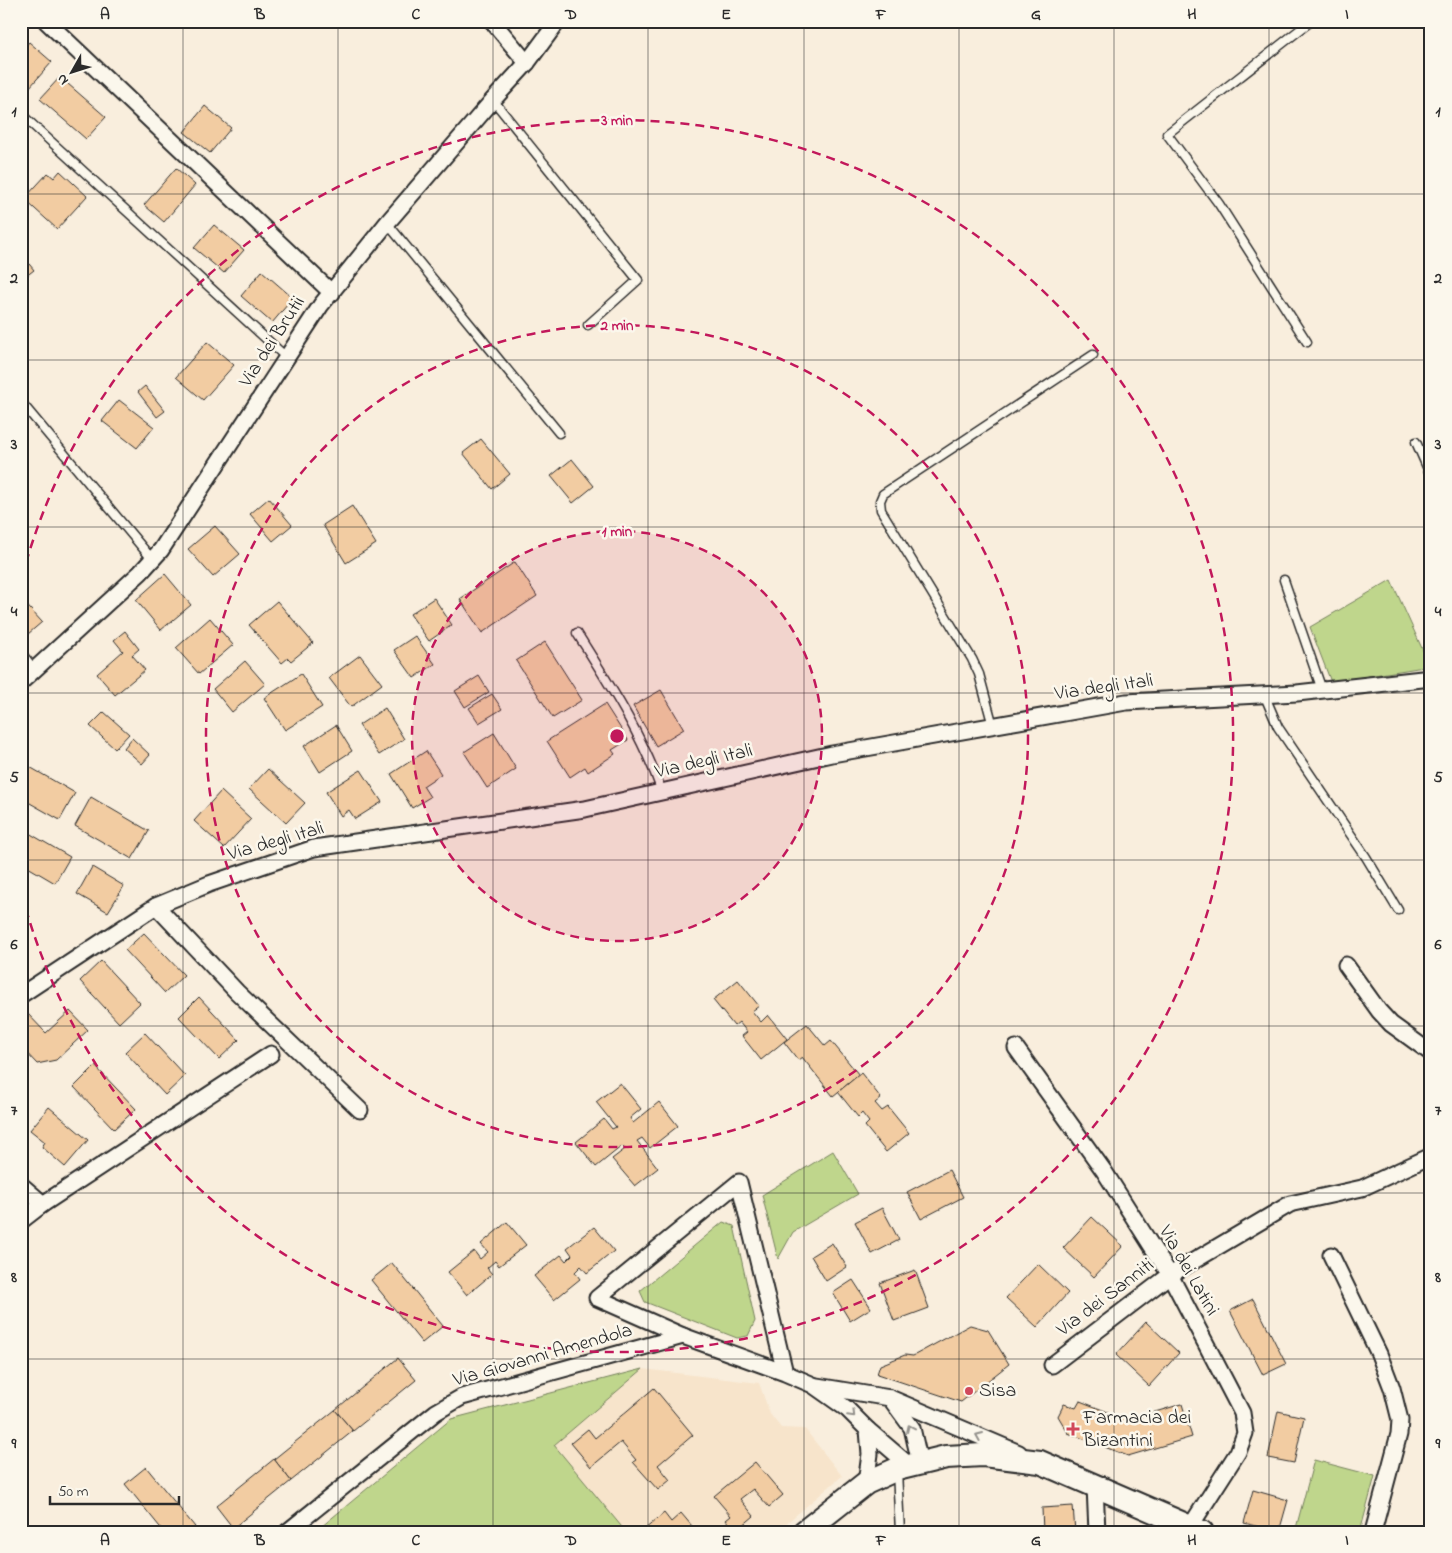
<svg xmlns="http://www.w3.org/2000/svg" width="1452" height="1553" viewBox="0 0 1452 1553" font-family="'Indie Flower',sans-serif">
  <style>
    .built { fill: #f7e4cb }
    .green { fill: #bfd68c; stroke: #75805c }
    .building { fill: #f2cca2; stroke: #2b2b2b }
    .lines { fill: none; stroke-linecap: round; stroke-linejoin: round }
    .lane-casing { stroke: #2b2b2b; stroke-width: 11 }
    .street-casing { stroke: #2b2b2b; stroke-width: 19 }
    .secondary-casing { stroke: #2b2b2b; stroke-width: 26 }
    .lane { stroke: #fbf7ec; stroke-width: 8 }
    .street { stroke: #fbf7ec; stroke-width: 15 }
    .secondary { stroke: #fbf7ec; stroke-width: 22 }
    .oneway { stroke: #93918c }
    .grid { fill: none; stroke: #2b2b2b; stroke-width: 1; stroke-opacity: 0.55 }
    .ring { fill: none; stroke: #c2185b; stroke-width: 2.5; stroke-dasharray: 9 6 }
    .poi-dot { fill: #d1495b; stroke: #fbf7ec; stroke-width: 2 }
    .labels { text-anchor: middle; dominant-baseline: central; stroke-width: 5; stroke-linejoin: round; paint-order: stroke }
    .street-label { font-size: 20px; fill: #2b2b2b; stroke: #fbf7ec }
    .poi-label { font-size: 20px; fill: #2b2b2b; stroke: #fbf7ec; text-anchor: start }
    .centre { fill: #c2185b; stroke: #fbf7ec; stroke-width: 2.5 }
    .ring-label { font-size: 15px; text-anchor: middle; font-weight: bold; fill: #c2185b; stroke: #fbf7ec; stroke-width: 5; stroke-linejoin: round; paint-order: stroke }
    .neatline { fill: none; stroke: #2b2b2b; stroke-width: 2 }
    .grid-label { font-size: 16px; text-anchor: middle; font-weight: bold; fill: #2b2b2b }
  </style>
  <rect width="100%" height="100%" fill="#f9eedd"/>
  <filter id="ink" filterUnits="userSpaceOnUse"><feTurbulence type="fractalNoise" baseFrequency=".02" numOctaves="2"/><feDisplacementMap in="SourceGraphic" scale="10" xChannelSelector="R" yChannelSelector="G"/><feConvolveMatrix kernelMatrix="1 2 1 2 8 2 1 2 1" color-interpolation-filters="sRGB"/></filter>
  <g filter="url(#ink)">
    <polygon class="built" points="643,1369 759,1383 770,1414 781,1428 805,1429 842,1476 776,1532 626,1532 554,1445"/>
    <g class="green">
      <polygon points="1391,580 1430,666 1331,682 1310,627"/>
      <polygon points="833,1151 858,1194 793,1232 778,1259 762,1195"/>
      <polygon points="723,1222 734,1226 755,1321 748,1336 737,1338 645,1302 640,1291"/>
      <polygon points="643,1369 554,1445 626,1532 315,1532 451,1419"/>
      <polygon points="1314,1460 1375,1476 1360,1532 1295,1532"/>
    </g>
    <g class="building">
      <polygon points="29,42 52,62 29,88 21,81 21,51"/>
      <polygon points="60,77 106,117 86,139 40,99"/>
      <polygon points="205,106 231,128 210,153 184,132"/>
      <polygon points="176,168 195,185 164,222 144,205"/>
      <polygon points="60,171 87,196 57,229 24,199 48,173 54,178"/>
      <polygon points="214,225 244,250 224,273 194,248"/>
      <polygon points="21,254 34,270 21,280"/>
      <polygon points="262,271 293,298 272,323 241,296"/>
      <polygon points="207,342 234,365 203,400 176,377"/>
      <polygon points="145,386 165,411 157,417 138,392"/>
      <polygon points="119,400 154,427 137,448 102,421"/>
      <polygon points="481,439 510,474 492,489 463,453"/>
      <polygon points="572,459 594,486 573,503 551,476"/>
      <polygon points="269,498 292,525 273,541 250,514"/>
      <polygon points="352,506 376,544 346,563 323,525"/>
      <polygon points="215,526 240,554 213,577 188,549"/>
      <polygon points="515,562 537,596 482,633 460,599"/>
      <polygon points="165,574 191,605 161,630 136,600"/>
      <polygon points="434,598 452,625 429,641 410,614"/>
      <polygon points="21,599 42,622 21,640"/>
      <polygon points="277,601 313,643 291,661 288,658 282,663 249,625"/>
      <polygon points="210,618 233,645 199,674 176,648"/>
      <polygon points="125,631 139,649 132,655 145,670 115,695 97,674 123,651 114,640"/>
      <polygon points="415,636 435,664 414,678 394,650"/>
      <polygon points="545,642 582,700 553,718 516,661"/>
      <polygon points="360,655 382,684 351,707 329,678"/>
      <polygon points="245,661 265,684 232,712 213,689"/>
      <polygon points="301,674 322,707 285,730 264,698"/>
      <polygon points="479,676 489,692 465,707 455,691"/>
      <polygon points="661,690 684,729 656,746 633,706"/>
      <polygon points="492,694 502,709 479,723 469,708"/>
      <polygon points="605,704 628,740 612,750 615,754 588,772 585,767 570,777 547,741"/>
      <polygon points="385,708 404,739 379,755 359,725"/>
      <polygon points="104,712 129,734 115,749 90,726"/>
      <polygon points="336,725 352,751 320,772 304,746"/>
      <polygon points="494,733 516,769 487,788 464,752"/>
      <polygon points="132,738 150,755 142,764 124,748"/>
      <polygon points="426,751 441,774 423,786 430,797 412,808 391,774"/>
      <polygon points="21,762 75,793 60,820 21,798"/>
      <polygon points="268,769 305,803 286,823 249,789"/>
      <polygon points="361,770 382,802 355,819 349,810 341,816 326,792"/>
      <polygon points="221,791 251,819 224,848 194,821"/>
      <polygon points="91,797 149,831 132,859 75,826"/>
      <polygon points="22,829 70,857 55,883 21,863"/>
      <polygon points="92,867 124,886 108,912 77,894"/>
      <polygon points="144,933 184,975 165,993 125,950"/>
      <polygon points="101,961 140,1003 119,1023 80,981"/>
      <polygon points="738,980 759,1006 752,1011 761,1022 768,1015 787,1039 761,1060 742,1036 747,1032 739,1022 734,1026 713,1000"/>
      <polygon points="199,997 239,1040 219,1059 179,1017"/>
      <polygon points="70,1011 88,1030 56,1060 37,1064 21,1047 21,1019 27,1013 46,1033"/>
      <polygon points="807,1024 825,1046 831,1041 859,1075 833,1096 802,1057 798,1060 784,1042"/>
      <polygon points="145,1033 185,1076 165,1095 125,1052"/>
      <polygon points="95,1066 136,1109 114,1129 74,1087"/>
      <polygon points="861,1073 881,1098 875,1103 882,1111 888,1107 909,1133 886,1152 865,1126 869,1122 862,1113 858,1117 838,1092"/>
      <polygon points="620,1083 641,1109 630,1118 633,1123 659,1102 678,1126 650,1148 642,1138 637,1141 658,1168 635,1186 612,1159 625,1149 622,1146 596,1167 576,1142 604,1119 612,1129 616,1127 596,1102"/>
      <polygon points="49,1107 88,1140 65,1167 42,1147 45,1142 30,1130"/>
      <polygon points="949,1170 963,1197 921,1219 907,1192"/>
      <polygon points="882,1208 899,1240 872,1254 855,1222"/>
      <polygon points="1092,1217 1123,1246 1094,1277 1063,1248"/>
      <polygon points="507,1222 526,1245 499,1266 495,1261 487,1268 492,1274 467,1295 448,1272 474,1251 480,1259 488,1252 481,1244"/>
      <polygon points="594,1227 614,1251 587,1273 581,1266 575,1272 580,1279 554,1300 534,1276 561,1255 566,1261 572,1255 567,1248"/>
      <polygon points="832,1243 847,1267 826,1281 811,1256"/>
      <polygon points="392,1263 443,1326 422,1343 371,1280"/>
      <polygon points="1038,1264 1068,1293 1037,1327 1006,1298"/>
      <polygon points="915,1270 929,1308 894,1321 880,1283"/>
      <polygon points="853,1280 871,1308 850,1321 833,1293"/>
      <polygon points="1253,1299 1286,1364 1263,1375 1230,1311"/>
      <polygon points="1146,1322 1179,1353 1149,1386 1116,1355"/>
      <polygon points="970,1325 988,1330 1009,1364 961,1402 877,1374 880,1365 905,1355 913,1356"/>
      <polygon points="398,1358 416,1380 353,1431 335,1410"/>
      <polygon points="654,1388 693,1435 658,1465 670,1480 658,1490 633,1462 636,1460 621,1442 591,1467 571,1443 588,1429 595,1438"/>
      <polygon points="1080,1401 1128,1420 1182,1404 1192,1437 1128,1456 1068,1433 1058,1416 1064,1404 1076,1408"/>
      <polygon points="335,1410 353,1431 291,1481 274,1459"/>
      <polygon points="1278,1411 1304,1417 1294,1463 1268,1458"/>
      <polygon points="274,1459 291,1481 233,1528 216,1506"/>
      <polygon points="755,1462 783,1495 769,1507 753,1489 740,1499 754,1516 735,1532 726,1520 731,1516 714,1496"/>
      <polygon points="146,1467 195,1527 189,1532 164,1532 125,1484"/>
      <polygon points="1253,1490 1288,1500 1279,1532 1244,1523"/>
      <polygon points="1073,1506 1075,1532 1043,1532 1042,1508"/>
      <polygon points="664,1513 671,1522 681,1513 697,1532 646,1532 644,1530"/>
    </g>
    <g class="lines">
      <g class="lane-casing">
        <g id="lane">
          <polyline points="493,100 638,280 588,325"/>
          <polyline points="22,115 287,358"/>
          <polyline points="387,223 559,433"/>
          <polyline points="1307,342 1219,204 1167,134 1311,21"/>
          <polyline points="21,402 152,559"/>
          <polyline points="1416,442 1431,476"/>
          <polyline points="1284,580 1322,690"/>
          <path d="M577,633C609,684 642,734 662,792"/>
          <polyline points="21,653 35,670"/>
          <polyline points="1264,694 1278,727 1366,857 1398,910"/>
          <polyline points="993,726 979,674 972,659 881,510 880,501 883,494 1093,355"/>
          <polyline points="897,1471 900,1532"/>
        </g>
      </g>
      <g class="street-casing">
        <g id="street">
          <polyline points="46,21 332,293"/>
          <polyline points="492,21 527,63"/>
          <polyline points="21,682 140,573 161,550 321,305 387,223 493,100 527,63 558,21"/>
          <polyline points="156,906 237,992 360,1110"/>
          <polyline points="1346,965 1379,1011 1391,1024 1431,1053"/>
          <polyline points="21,995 156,906 209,884 314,848 585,809 832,754 1126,702 1297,693 1431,678"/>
          <polyline points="1016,1048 1104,1171 1170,1275 1242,1413 1245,1433 1238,1452 1190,1527"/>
          <polyline points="21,1185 43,1204"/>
          <polyline points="21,1221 43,1204 271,1054"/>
          <polyline points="1331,1255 1379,1354 1392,1388 1400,1420 1399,1434 1373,1532"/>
          <polyline points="1052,1365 1170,1275 1290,1204 1362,1188 1431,1156"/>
          <polyline points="785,1373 739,1182 597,1298 683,1336 785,1373 813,1385 847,1409 868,1430 870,1454 866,1483"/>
          <polyline points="817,1386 890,1398 1019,1453"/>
          <polyline points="890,1398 912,1428 920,1463"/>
          <polyline points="868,1430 910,1466"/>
          <polyline points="1095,1486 1097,1532"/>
          <polyline points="287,1532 436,1412 462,1397 683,1336"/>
        </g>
      </g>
      <g class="secondary-casing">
        <polyline id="secondary" points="804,1532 866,1483 897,1469 946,1457 983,1455 1040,1462 1202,1532"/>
      </g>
      <use href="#lane" class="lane"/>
      <use href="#street" class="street"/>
      <use href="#secondary" class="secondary"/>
    </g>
    <defs><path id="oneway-chevron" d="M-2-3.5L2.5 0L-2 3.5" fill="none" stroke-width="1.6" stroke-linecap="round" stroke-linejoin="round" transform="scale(1.25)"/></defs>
    <g class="oneway">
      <use href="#oneway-chevron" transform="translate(852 1414) rotate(45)"/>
      <use href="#oneway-chevron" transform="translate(910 1428) rotate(-115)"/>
      <use href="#oneway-chevron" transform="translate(979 1436) rotate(-157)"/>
    </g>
  </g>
  <path class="grid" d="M183,21V1532M338,21V1532M493,21V1532M648,21V1532M804,21V1532M959,21V1532M1114,21V1532M1269,21V1532M21,194H1431M21,360H1431M21,527H1431M21,693H1431M21,860H1431M21,1026H1431M21,1193H1431M21,1359H1431"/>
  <circle cx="617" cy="736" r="205" fill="#c2185b" fill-opacity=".12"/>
  <g class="ring">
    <circle cx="617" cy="736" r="205"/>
    <circle cx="617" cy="736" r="411"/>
    <path d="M22 577A616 616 0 1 1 22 895"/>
  </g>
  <g class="poi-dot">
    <circle cx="969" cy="1391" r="5"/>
    <path d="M1070.5 1421.5h5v5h5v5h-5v5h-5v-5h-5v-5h5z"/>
  </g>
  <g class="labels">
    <g class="street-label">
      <text transform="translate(273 342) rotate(-57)">Via dei Brutii</text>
      <text transform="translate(1104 688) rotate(-8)">Via degli Itali</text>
      <text transform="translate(704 762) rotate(-13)">Via degli Itali</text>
      <text transform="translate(276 842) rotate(-16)">Via degli Itali</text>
      <text transform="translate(1188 1271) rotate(60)">Via dei Latini</text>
      <text transform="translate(1106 1298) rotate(-37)">Via dei Sanniti</text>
      <text transform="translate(543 1356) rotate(-16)">Via Giovanni Amendola</text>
    </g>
    <g class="poi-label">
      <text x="979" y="1391">Sisa</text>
      <text x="1083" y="1418">Farmacia dei<tspan x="1083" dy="23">Bizantini</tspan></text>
    </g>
  </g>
  <circle cx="617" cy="736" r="8" class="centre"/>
  <g class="ring-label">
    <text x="617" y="125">3 min</text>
    <text x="617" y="330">2 min</text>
    <text x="617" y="536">1 min</text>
  </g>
  <rect width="1452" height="1553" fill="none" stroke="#fbf7ec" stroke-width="55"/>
  <g transform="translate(72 72) rotate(231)" stroke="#fbf7ec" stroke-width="4" paint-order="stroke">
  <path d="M0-4L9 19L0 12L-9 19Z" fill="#2b2b2b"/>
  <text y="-8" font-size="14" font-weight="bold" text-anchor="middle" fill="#2b2b2b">N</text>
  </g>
  <path d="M50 1496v8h129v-8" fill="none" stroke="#2b2b2b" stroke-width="2.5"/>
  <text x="58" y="1496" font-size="15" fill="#2b2b2b" stroke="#fbf7ec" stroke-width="4" paint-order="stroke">50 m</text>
  <rect x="28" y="28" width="1396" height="1498" class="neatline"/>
  <g class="grid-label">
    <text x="105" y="19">A</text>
    <text x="260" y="19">B</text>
    <text x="416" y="19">C</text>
    <text x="571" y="19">D</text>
    <text x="726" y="19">E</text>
    <text x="881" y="19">F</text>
    <text x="1036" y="19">G</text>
    <text x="1192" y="19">H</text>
    <text x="1347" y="19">I</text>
    <text x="14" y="116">1</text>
    <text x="1438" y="116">1</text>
    <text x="14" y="283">2</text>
    <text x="1438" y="283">2</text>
    <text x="14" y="449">3</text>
    <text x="1438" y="449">3</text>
    <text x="14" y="616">4</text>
    <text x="1438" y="616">4</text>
    <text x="14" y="782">5</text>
    <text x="1438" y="782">5</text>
    <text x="14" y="949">6</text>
    <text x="1438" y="949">6</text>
    <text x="14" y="1115">7</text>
    <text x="1438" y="1115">7</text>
    <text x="14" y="1282">8</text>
    <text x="1438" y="1282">8</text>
    <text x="14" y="1448">9</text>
    <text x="1438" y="1448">9</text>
    <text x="105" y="1545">A</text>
    <text x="260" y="1545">B</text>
    <text x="416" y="1545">C</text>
    <text x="571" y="1545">D</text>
    <text x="726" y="1545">E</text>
    <text x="881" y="1545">F</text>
    <text x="1036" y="1545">G</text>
    <text x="1192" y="1545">H</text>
    <text x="1347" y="1545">I</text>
  </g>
</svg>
